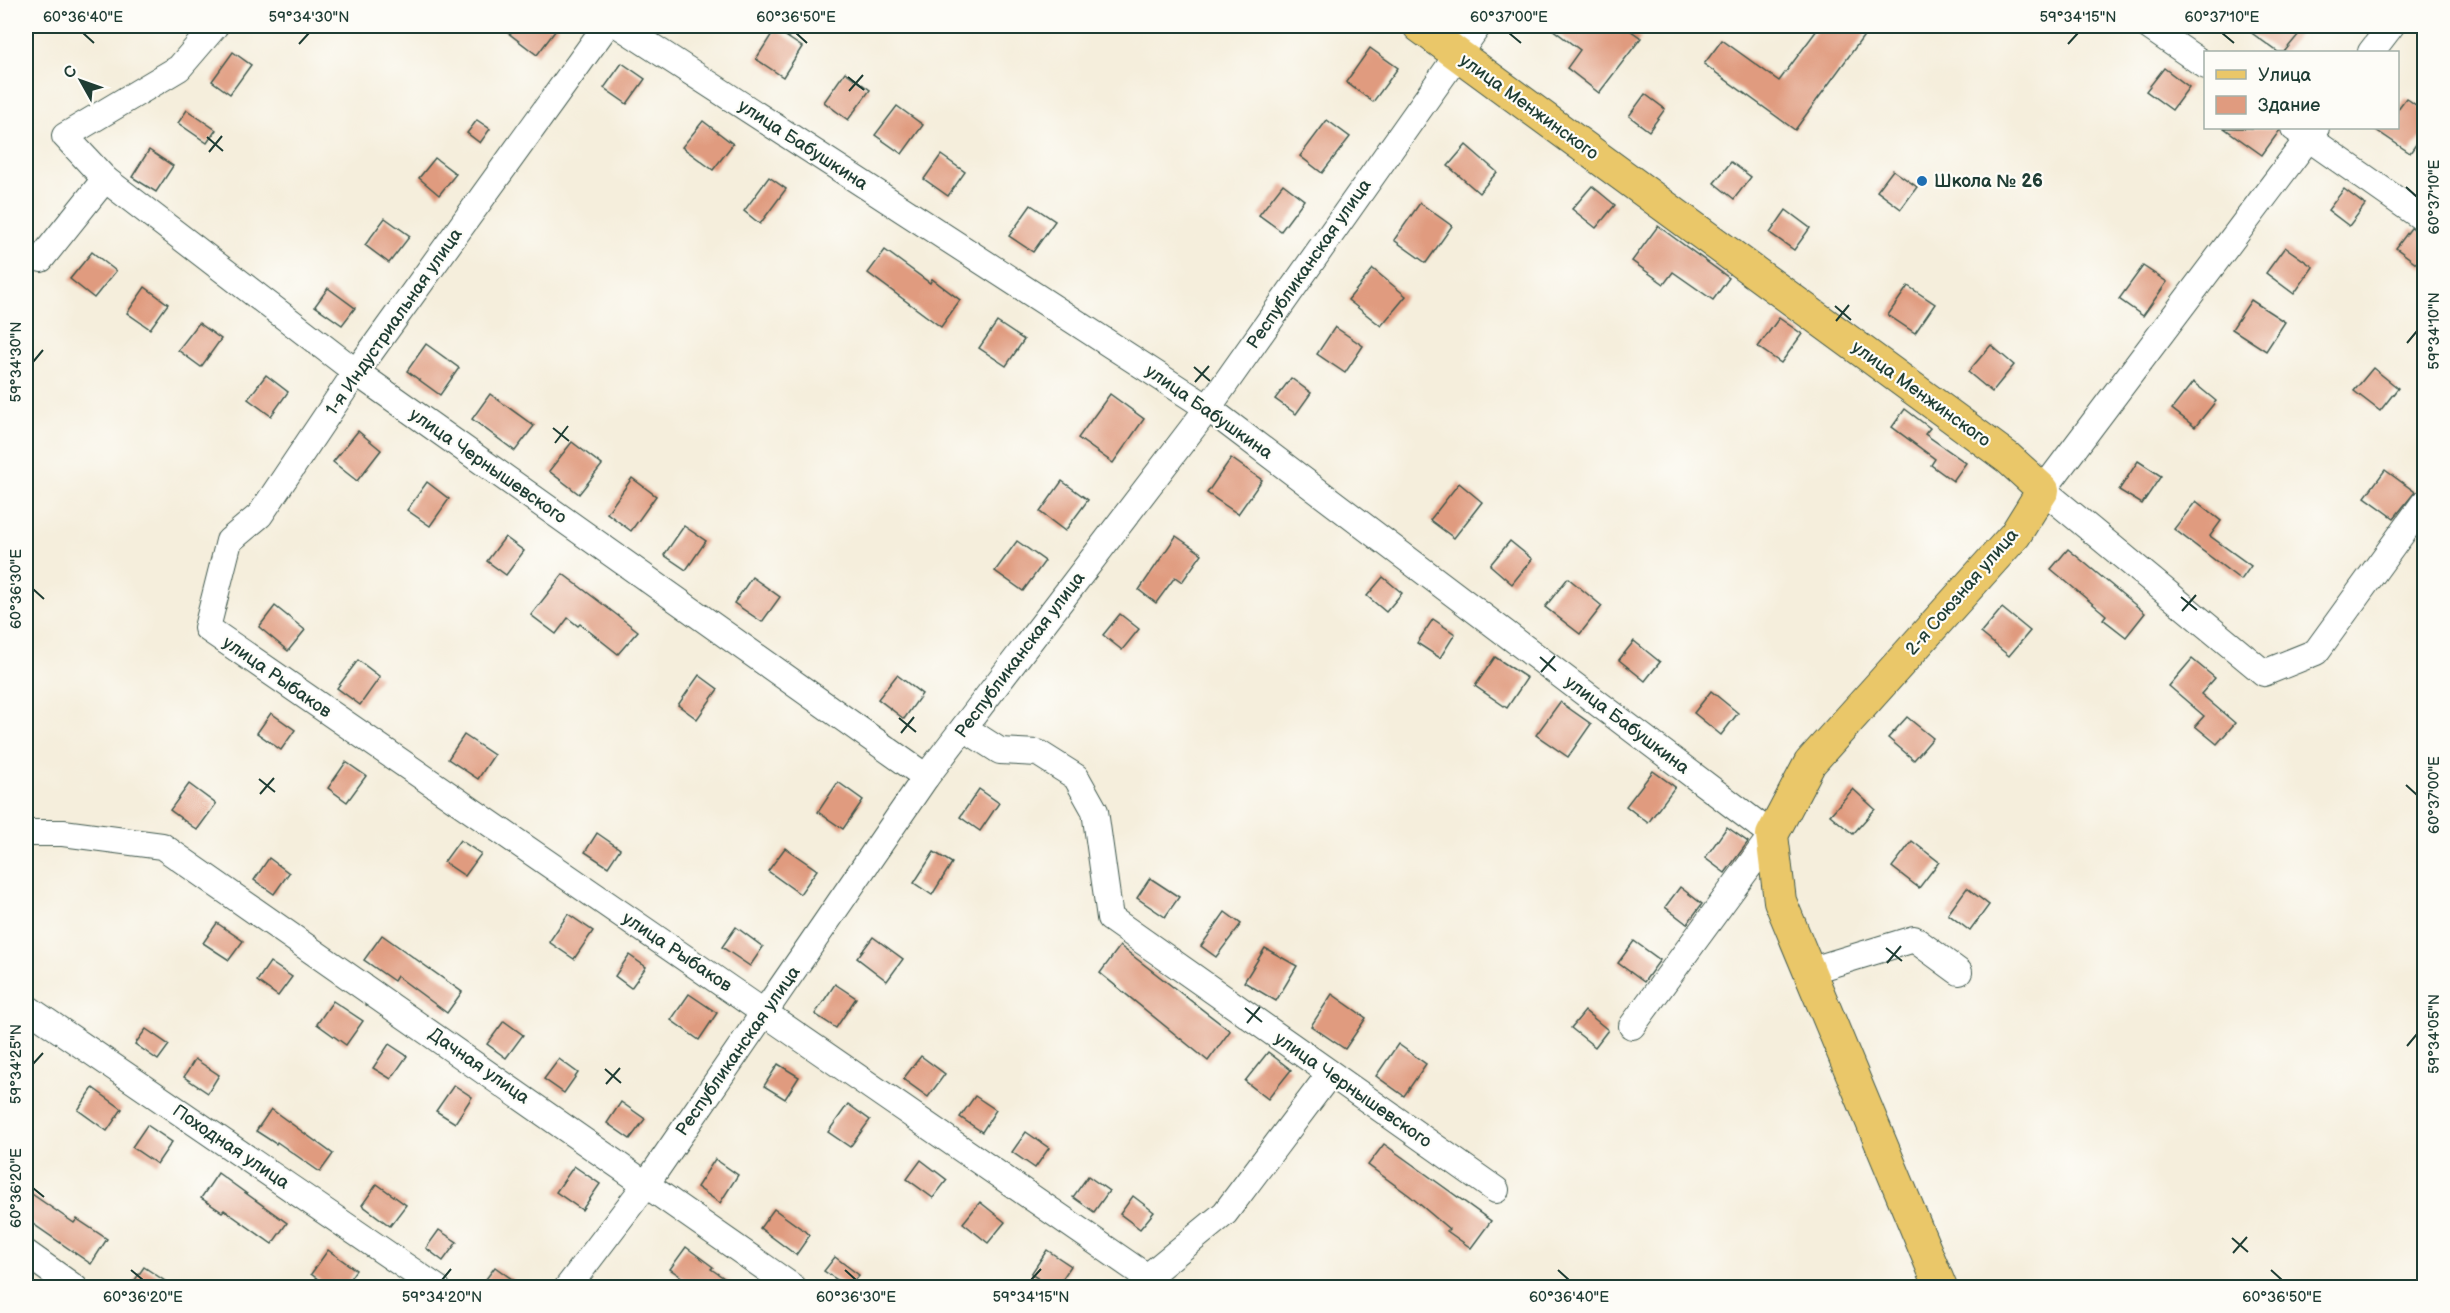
<svg xmlns="http://www.w3.org/2000/svg" width="2450" height="1313" viewBox="0 0 2450 1313" font-family="'Balsamiq Sans',sans-serif">
  <style>
    .building { fill: #e09b7f }
    .lines { fill: none; stroke-linecap: round; stroke-linejoin: round }
    .minor-casing { stroke: #3f584d; stroke-width: 28 }
    .major-casing { stroke: #3f584d; stroke-width: 34 }
    .minor { stroke: #fff; stroke-width: 26 }
    .major { stroke: #eac769; stroke-width: 32 }
    .ticks { fill: none; stroke: #1f3d34; stroke-width: 2 }
    .poi-dot { fill: #1f6fb2; stroke: #fdfcf7; stroke-width: 2 }
    .labels { text-anchor: middle; dominant-baseline: central; stroke-width: 4.5; stroke-linejoin: round; paint-order: stroke }
    .street-label { font-size: 18px; fill: #1f3d34; stroke: #fdfcf7 }
    .poi-label { font-size: 18px; font-weight: bold; fill: #1f3d34; stroke: #fdfcf7; text-anchor: start }
    .neatline { fill: none; stroke: #1f3d34; stroke-width: 2 }
    .ticks-label { font-size: 15px; text-anchor: middle; fill: #1f3d34 }
  </style>
  <rect width="100%" height="100%" fill="#fdfcf7"/>
  <filter id="ink" filterUnits="userSpaceOnUse"><feTurbulence type="fractalNoise" baseFrequency=".0167" numOctaves="2"/><feDisplacementMap in="SourceGraphic" scale="12" xChannelSelector="R" yChannelSelector="G"/><feConvolveMatrix kernelMatrix="1 2 1 2 8 2 1 2 1" color-interpolation-filters="sRGB"/></filter>
  <filter id="wash" filterUnits="userSpaceOnUse"><feTurbulence type="fractalNoise" baseFrequency=".008" numOctaves="4" result="noise"/><feDisplacementMap in="SourceGraphic" scale="24" xChannelSelector="R" yChannelSelector="G"/><feGaussianBlur stdDeviation="1.35" result="paint"/><feColorMatrix in="noise" values="0 0 0 0 0 0 0 0 0 0 0 0 0 0 0 0 0 1.4 0 .05"/><feComposite in="paint" operator="in"/></filter>
  <g filter="url(#wash)">
    <rect width="100%" height="100%" fill="#f5eedc"/>
    <g id="blocks">
      <g class="building">
        <polygon points="499,26 559,26 537,55"/>
        <polygon points="1548,26 1624,26 1641,38 1599,93 1567,68 1580,50"/>
        <polygon points="1820,26 1871,26 1795,130 1704,64 1722,40 1779,81"/>
        <polygon points="2242,26 2288,26 2299,34 2284,52 2278,52"/>
        <polygon points="775,29 802,47 783,77 756,59"/>
        <polygon points="1370,48 1398,68 1373,102 1346,82"/>
        <polygon points="233,52 251,65 230,94 212,81"/>
        <polygon points="622,63 645,79 627,104 604,88"/>
        <polygon points="2164,68 2189,87 2172,110 2146,91"/>
        <polygon points="845,72 870,90 848,120 824,102"/>
        <polygon points="1645,94 1665,109 1649,131 1629,116"/>
        <polygon points="2406,98 2424,111 2424,133 2410,153 2373,128 2397,128 2397,110"/>
        <polygon points="897,106 923,125 902,154 875,135"/>
        <polygon points="187,110 216,130 207,143 178,123"/>
        <polygon points="477,120 490,129 480,143 467,133"/>
        <polygon points="1327,120 1350,137 1322,173 1300,156"/>
        <polygon points="703,121 733,144 713,170 682,147"/>
        <polygon points="2224,128 2279,128 2280,130 2262,155"/>
        <polygon points="1466,145 1497,172 1479,193 1448,166"/>
        <polygon points="149,150 173,166 156,192 132,177"/>
        <polygon points="941,155 965,172 948,196 924,179"/>
        <polygon points="435,158 456,174 439,195 419,178"/>
        <polygon points="1731,162 1751,177 1734,199 1714,183"/>
        <polygon points="1893,170 1917,187 1901,209 1877,191"/>
        <polygon points="769,177 786,189 760,224 744,211"/>
        <polygon points="1283,184 1304,200 1281,231 1259,215"/>
        <polygon points="1592,186 1615,205 1596,228 1572,209"/>
        <polygon points="2344,189 2365,205 2349,226 2328,210"/>
        <polygon points="1420,203 1452,226 1426,263 1394,240"/>
        <polygon points="1031,205 1055,221 1033,252 1009,236"/>
        <polygon points="1786,210 1810,228 1794,250 1770,233"/>
        <polygon points="385,218 410,236 389,263 365,245"/>
        <polygon points="1658,226 1729,278 1713,300 1673,272 1664,284 1632,261"/>
        <polygon points="2411,228 2424,234 2424,269 2396,248"/>
        <polygon points="2285,247 2313,267 2294,294 2266,273"/>
        <polygon points="885,250 930,283 932,279 960,300 941,327 868,273"/>
        <polygon points="92,252 116,271 94,298 70,279"/>
        <polygon points="2143,266 2167,282 2143,316 2119,299"/>
        <polygon points="1373,269 1406,296 1381,326 1348,300"/>
        <polygon points="1908,286 1935,304 1915,333 1888,315"/>
        <polygon points="145,287 168,304 150,329 127,313"/>
        <polygon points="328,288 355,308 342,325 315,306"/>
        <polygon points="2251,300 2285,322 2266,351 2232,329"/>
        <polygon points="1779,318 1802,334 1781,363 1758,347"/>
        <polygon points="997,322 1024,340 1006,366 979,348"/>
        <polygon points="199,323 221,339 201,367 178,350"/>
        <polygon points="1335,327 1363,346 1345,373 1317,354"/>
        <polygon points="426,344 459,368 440,395 407,371"/>
        <polygon points="1991,345 2014,365 1992,392 1968,372"/>
        <polygon points="2373,368 2398,388 2380,411 2354,391"/>
        <polygon points="266,375 288,392 271,416 248,399"/>
        <polygon points="1291,378 1311,393 1296,414 1275,399"/>
        <polygon points="2193,382 2216,401 2195,427 2172,409"/>
        <polygon points="490,394 534,426 515,451 472,419"/>
        <polygon points="1110,394 1144,419 1113,463 1078,438"/>
        <polygon points="1905,409 1930,428 1925,434 1966,463 1953,481 1931,465 1935,459 1892,427"/>
        <polygon points="358,431 381,450 357,481 333,462"/>
        <polygon points="572,442 602,465 579,494 549,471"/>
        <polygon points="1231,458 1262,480 1238,514 1207,493"/>
        <polygon points="2138,461 2161,476 2142,504 2119,490"/>
        <polygon points="2385,470 2415,492 2394,518 2365,497"/>
        <polygon points="632,478 656,496 631,531 607,513"/>
        <polygon points="1062,481 1088,500 1065,531 1040,512"/>
        <polygon points="427,482 449,499 430,526 407,510"/>
        <polygon points="1459,483 1482,502 1454,538 1430,520"/>
        <polygon points="2196,501 2221,521 2210,536 2251,566 2241,580 2174,529"/>
        <polygon points="684,526 706,541 686,570 664,555"/>
        <polygon points="1176,536 1202,554 1182,582 1175,577 1156,603 1139,590"/>
        <polygon points="505,537 524,551 506,575 487,561"/>
        <polygon points="1017,541 1045,561 1023,591 995,571"/>
        <polygon points="1510,541 1532,559 1512,584 1490,565"/>
        <polygon points="2068,549 2145,613 2126,637 2103,619 2106,615 2051,569"/>
        <polygon points="563,574 638,631 618,654 580,624 578,626 568,618 556,634 531,615"/>
        <polygon points="752,577 780,597 762,622 734,603"/>
        <polygon points="1383,577 1402,593 1386,612 1367,596"/>
        <polygon points="1568,578 1602,606 1580,634 1545,607"/>
        <polygon points="275,606 305,630 288,651 259,627"/>
        <polygon points="2002,608 2030,631 2009,656 1981,633"/>
        <polygon points="1120,614 1139,629 1122,650 1103,635"/>
        <polygon points="1433,619 1455,634 1440,658 1417,643"/>
        <polygon points="1634,641 1660,662 1645,681 1619,660"/>
        <polygon points="1495,657 1527,678 1507,708 1475,686"/>
        <polygon points="2192,659 2215,678 2201,694 2235,723 2217,744 2195,726 2204,716 2169,686"/>
        <polygon points="358,660 380,677 360,705 337,688"/>
        <polygon points="699,675 718,689 697,719 678,705"/>
        <polygon points="897,675 922,694 904,719 878,699"/>
        <polygon points="1711,691 1738,713 1721,735 1694,713"/>
        <polygon points="1560,702 1591,724 1568,757 1536,735"/>
        <polygon points="271,713 295,730 281,750 257,733"/>
        <polygon points="1907,717 1933,738 1914,760 1888,738"/>
        <polygon points="464,735 494,755 478,779 448,759"/>
        <polygon points="346,762 366,776 347,802 328,788"/>
        <polygon points="1653,771 1675,787 1648,823 1626,806"/>
        <polygon points="838,782 863,800 843,829 818,812"/>
        <polygon points="189,784 216,804 197,830 170,810"/>
        <polygon points="979,789 999,803 980,831 960,817"/>
        <polygon points="1853,789 1875,809 1853,834 1830,815"/>
        <polygon points="1727,827 1748,842 1725,873 1705,858"/>
        <polygon points="597,833 620,849 608,867 585,852"/>
        <polygon points="460,840 481,854 465,876 444,862"/>
        <polygon points="1912,841 1939,862 1919,888 1892,867"/>
        <polygon points="785,848 817,870 800,894 768,871"/>
        <polygon points="934,852 952,863 932,895 914,883"/>
        <polygon points="269,858 289,873 274,894 254,880"/>
        <polygon points="1150,878 1179,897 1165,917 1137,898"/>
        <polygon points="1680,887 1702,904 1687,924 1665,907"/>
        <polygon points="1967,888 1989,905 1970,931 1948,914"/>
        <polygon points="1225,912 1241,924 1216,957 1201,946"/>
        <polygon points="568,914 593,931 574,959 549,942"/>
        <polygon points="217,923 243,941 229,960 203,943"/>
        <polygon points="736,927 763,947 750,966 722,947"/>
        <polygon points="382,935 462,992 447,1013 397,976 394,981 364,960"/>
        <polygon points="873,937 903,959 887,981 857,958"/>
        <polygon points="1634,941 1660,960 1644,982 1618,963"/>
        <polygon points="1120,946 1230,1031 1208,1061 1100,973"/>
        <polygon points="1265,948 1297,966 1276,1001 1244,982"/>
        <polygon points="629,955 646,967 631,988 615,976"/>
        <polygon points="270,962 292,977 278,996 257,981"/>
        <polygon points="835,984 856,998 836,1028 815,1014"/>
        <polygon points="689,994 717,1013 699,1040 671,1020"/>
        <polygon points="1332,994 1366,1018 1345,1049 1311,1026"/>
        <polygon points="333,1001 363,1021 346,1045 317,1024"/>
        <polygon points="1585,1011 1608,1030 1595,1047 1571,1028"/>
        <polygon points="504,1021 523,1035 506,1058 487,1044"/>
        <polygon points="146,1029 169,1045 158,1060 135,1044"/>
        <polygon points="389,1044 407,1056 391,1079 373,1068"/>
        <polygon points="1398,1044 1426,1064 1404,1096 1376,1076"/>
        <polygon points="1268,1052 1291,1070 1268,1099 1245,1081"/>
        <polygon points="921,1056 945,1074 928,1097 903,1079"/>
        <polygon points="195,1059 219,1075 208,1093 184,1077"/>
        <polygon points="559,1059 578,1073 564,1093 544,1079"/>
        <polygon points="778,1064 799,1077 785,1099 764,1086"/>
        <polygon points="454,1085 472,1097 455,1123 436,1111"/>
        <polygon points="93,1088 122,1109 107,1131 78,1110"/>
        <polygon points="975,1096 996,1110 982,1132 960,1117"/>
        <polygon points="621,1102 645,1119 630,1139 607,1123"/>
        <polygon points="848,1104 870,1120 850,1147 828,1132"/>
        <polygon points="271,1109 333,1154 320,1172 277,1142 276,1144 256,1131"/>
        <polygon points="147,1125 172,1142 157,1164 132,1147"/>
        <polygon points="1026,1132 1049,1148 1035,1168 1012,1152"/>
        <polygon points="1384,1144 1491,1221 1471,1248 1447,1231 1449,1229 1410,1196 1368,1165"/>
        <polygon points="715,1159 738,1175 720,1203 697,1187"/>
        <polygon points="921,1160 947,1180 933,1198 907,1179"/>
        <polygon points="574,1166 600,1184 582,1210 556,1192"/>
        <polygon points="218,1173 287,1223 272,1244 224,1210 222,1212 201,1198"/>
        <polygon points="1088,1176 1109,1191 1094,1212 1073,1197"/>
        <polygon points="377,1184 406,1205 390,1226 362,1205"/>
        <polygon points="26,1190 74,1223 77,1219 107,1239 91,1264 26,1219"/>
        <polygon points="1133,1196 1154,1212 1140,1229 1120,1214"/>
        <polygon points="980,1202 1005,1222 988,1243 963,1223"/>
        <polygon points="774,1209 810,1235 796,1255 760,1228"/>
        <polygon points="439,1230 457,1242 443,1261 426,1248"/>
        <polygon points="686,1247 713,1267 711,1269 737,1287 696,1287 670,1269"/>
        <polygon points="328,1250 356,1270 344,1287 329,1287 311,1274"/>
        <polygon points="1047,1250 1071,1266 1057,1287 1051,1287 1031,1274"/>
        <polygon points="835,1257 859,1275 848,1287 824,1271"/>
        <polygon points="144,1267 174,1287 130,1287"/>
        <polygon points="495,1267 523,1287 480,1287"/>
      </g>
    </g>
  </g>
  <g filter="url(#ink)">
    <use href="#blocks" fill-opacity="0" stroke="#3f584d" stroke-width="1.5"/>
    <g class="lines">
      <g class="minor-casing">
        <g id="minor">
          <polyline points="215,26 179,68 65,136 105,179 356,372 926,777"/>
          <polyline points="606,26 356,372 260,515 229,541 207,628 1147,1277"/>
          <polyline points="620,26 1208,408 1772,835 1632,1026"/>
          <polyline points="2148,26 2206,66"/>
          <polyline points="2371,52 2391,26"/>
          <polyline points="2294,128 2424,219"/>
          <polyline points="2316,128 2043,490 2264,673 2316,652 2424,503"/>
          <polyline points="41,259 105,179"/>
          <polyline points="964,728 1000,751 1038,753 1076,777 1095,811 1110,918 1496,1190"/>
          <polyline points="26,833 63,833 162,846 794,1288"/>
          <polyline points="1809,971 1914,939 1959,972"/>
          <polyline points="26,1007 437,1288"/>
          <polyline points="26,1253 75,1288"/>
          <polyline points="567,1288 647,1183 926,777 1208,408 1478,26"/>
          <polyline points="1145,1288 1147,1277 1225,1213 1329,1075"/>
        </g>
      </g>
      <g class="major-casing">
        <polyline id="major" points="1419,26 2008,458 2043,490 2015,535 1810,763 1772,835 1780,901 1941,1288"/>
      </g>
      <use href="#minor" class="minor"/>
      <use href="#major" class="major"/>
    </g>
  </g>
  <path class="ticks" d="M83,33L94,43M796,33L807,43M1509,33L1521,43M2222,33L2234,43M299,44L309,33M2068,44L2078,33M848,77L864,90M849,91L863,75M207,137L223,151M209,152L222,136M2406,187L2417,197M1835,306L1851,320M1836,321L1849,305M2407,343L2417,331M33,362L43,350M1194,367L1210,381M1195,382L1209,366M553,428L569,441M555,443L568,426M33,589L44,599M2181,597L2197,610M2182,611L2196,595M1540,657L1556,671M1541,672L1555,656M899,718L916,732M901,733L914,717M259,779L275,792M2406,785L2417,795M260,794L274,778M1886,948L1902,961M1887,963L1901,946M1245,1008L1262,1022M1247,1023L1260,1007M2407,1046L2417,1034M33,1064L43,1053M605,1069L621,1083M606,1084L620,1068M33,1188L44,1197M2232,1238L2248,1252M2233,1253L2247,1237M131,1270L143,1280M845,1270L856,1280M1558,1270L1569,1280M2271,1270L2282,1280M442,1280L451,1269M1031,1280L1041,1269"/>
  <circle class="poi-dot" cx="1922" cy="181" r="6"/>
  <g class="labels">
    <g class="street-label">
      <text transform="translate(1529 107) rotate(36)">улица Менжинского</text>
      <text transform="translate(803 145) rotate(33)">улица Бабушкина</text>
      <text transform="translate(1309 264) rotate(-55)">Республиканская улица</text>
      <text transform="translate(394 322) rotate(-55)">1-я Индустриальная улица</text>
      <text transform="translate(1921 394) rotate(36)">улица Менжинского</text>
      <text transform="translate(1209 412) rotate(35)">улица Бабушкина</text>
      <text transform="translate(488 466) rotate(35)">улица Чернышевского</text>
      <text transform="translate(1962 592) rotate(-49)">2-я Союзная улица</text>
      <text transform="translate(1020 655) rotate(-53)">Республиканская улица</text>
      <text transform="translate(277 677) rotate(35)">улица Рыбаков</text>
      <text transform="translate(1627 725) rotate(37)">улица Бабушкина</text>
      <text transform="translate(677 952) rotate(34)">улица Рыбаков</text>
      <text transform="translate(738 1051) rotate(-55)">Республиканская улица</text>
      <text transform="translate(479 1066) rotate(35)">Дачная улица</text>
      <text transform="translate(1353 1090) rotate(35)">улица Чернышевского</text>
      <text transform="translate(231 1147) rotate(34)">Походная улица</text>
    </g>
    <g class="poi-label">
      <text x="1934" y="181">Школа № 26</text>
    </g>
  </g>
  <rect width="2450" height="1313" fill="none" stroke="#fdfcf7" stroke-width="66"/>
  <rect x="2204" y="51" width="195" height="78" fill="#fdfcf7" stroke="#a4b0a9" stroke-width="1.5"/>
  <rect x="2216" y="70" width="30" height="9" fill="#eac769" stroke="#a4b0a9" stroke-width="1.5"/>
  <text x="2258" y="81" font-size="18" fill="#1f3d34">Улица</text>
  <rect x="2216" y="96" width="30" height="18" fill="#e09b7f" stroke="#a4b0a9" stroke-width="1.5"/>
  <text x="2258" y="111" font-size="18" fill="#1f3d34">Здание</text>
  <g transform="translate(81 81) rotate(310)" stroke="#fdfcf7" stroke-width="4.5" paint-order="stroke">
  <path d="M0-4.5L10 22L0 15L-10 22Z" fill="#1f3d34"/>
  <text y="-9" font-size="16" font-weight="bold" text-anchor="middle" fill="#1f3d34">С</text>
  </g>
  <rect x="33" y="33" width="2384" height="1247" class="neatline"/>
  <g class="ticks-label">
    <text x="83" y="22">60°36'40"E</text>
    <text x="309" y="22">59°34'30"N</text>
    <text x="796" y="22">60°36'50"E</text>
    <text x="1509" y="22">60°37'00"E</text>
    <text x="2078" y="22">59°34'15"N</text>
    <text x="2222" y="22">60°37'10"E</text>
    <text transform="translate(2434 197) rotate(-90)" y="5">60°37'10"E</text>
    <text transform="translate(2434 331) rotate(-90)" y="5">59°34'10"N</text>
    <text transform="translate(16 362) rotate(-90)" y="5">59°34'30"N</text>
    <text transform="translate(16 589) rotate(-90)" y="5">60°36'30"E</text>
    <text transform="translate(2434 795) rotate(-90)" y="5">60°37'00"E</text>
    <text transform="translate(2434 1034) rotate(-90)" y="5">59°34'05"N</text>
    <text transform="translate(16 1064) rotate(-90)" y="5">59°34'25"N</text>
    <text transform="translate(16 1188) rotate(-90)" y="5">60°36'20"E</text>
    <text x="143" y="1302">60°36'20"E</text>
    <text x="442" y="1302">59°34'20"N</text>
    <text x="856" y="1302">60°36'30"E</text>
    <text x="1031" y="1302">59°34'15"N</text>
    <text x="1569" y="1302">60°36'40"E</text>
    <text x="2282" y="1302">60°36'50"E</text>
  </g>
</svg>
